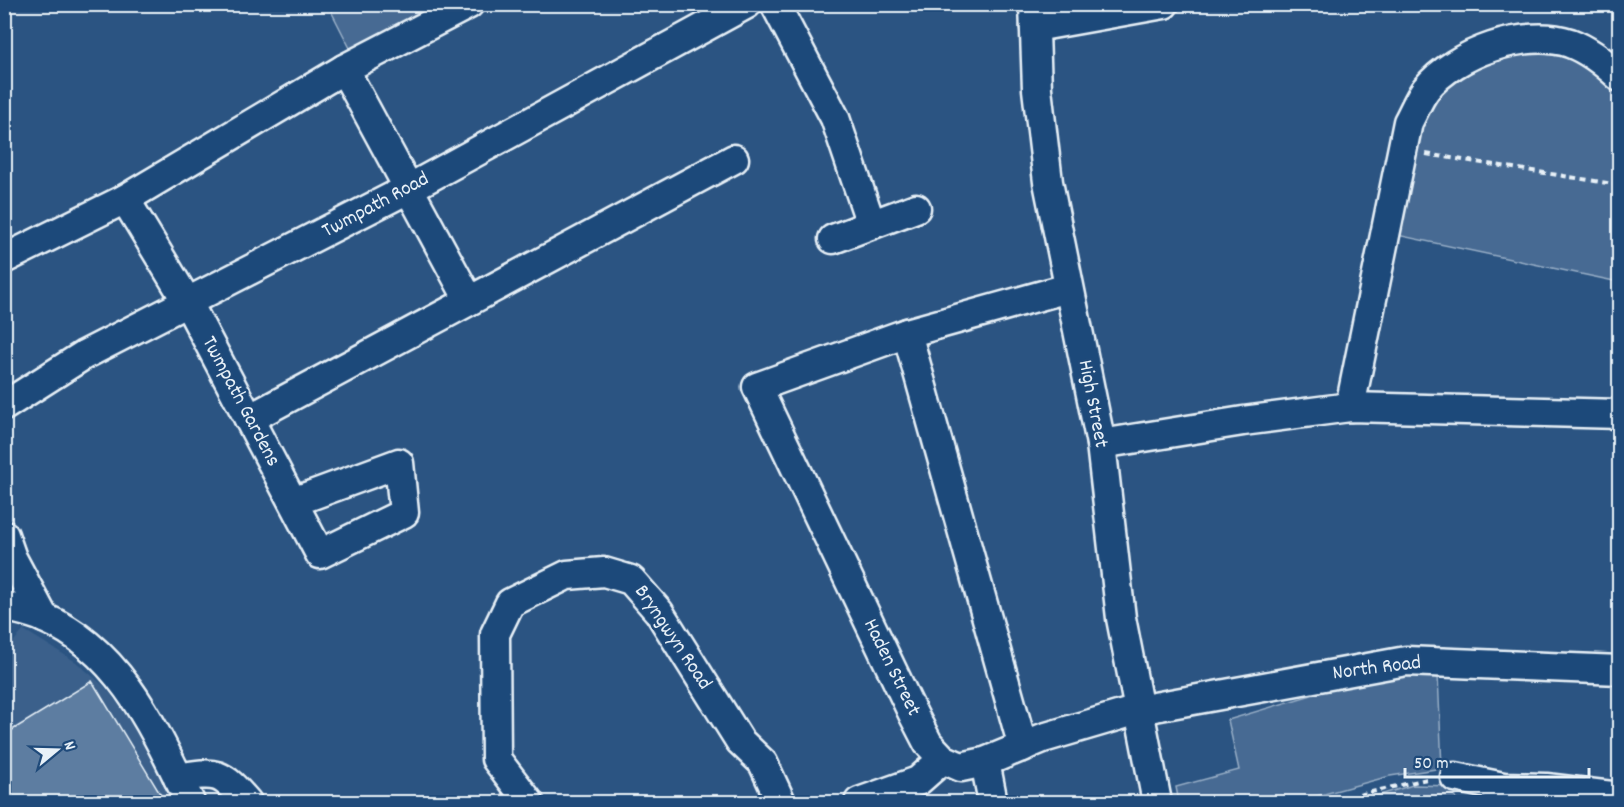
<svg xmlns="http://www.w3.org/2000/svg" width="1624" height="807" viewBox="0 0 1624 807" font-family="Dekko,sans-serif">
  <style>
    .built { fill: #3a608b }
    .green { fill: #476b93; stroke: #98aec6; stroke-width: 1.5 }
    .building { fill: #5d7da1; stroke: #e8f1f8; stroke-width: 1.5 }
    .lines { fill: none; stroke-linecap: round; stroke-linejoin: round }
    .minor-casing { stroke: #e8f1f8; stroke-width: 33 }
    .path { stroke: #e8f1f8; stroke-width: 4; stroke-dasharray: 6 4.5; stroke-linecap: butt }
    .minor { stroke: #1f4a7a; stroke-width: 28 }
    .labels { text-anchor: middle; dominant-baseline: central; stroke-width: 5; stroke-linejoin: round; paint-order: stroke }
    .street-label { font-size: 21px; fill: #e8f1f8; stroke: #1f4a7a }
  </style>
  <rect width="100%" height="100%" fill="#2b5482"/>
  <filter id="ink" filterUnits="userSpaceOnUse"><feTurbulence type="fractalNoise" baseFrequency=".0167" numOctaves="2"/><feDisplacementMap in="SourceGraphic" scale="12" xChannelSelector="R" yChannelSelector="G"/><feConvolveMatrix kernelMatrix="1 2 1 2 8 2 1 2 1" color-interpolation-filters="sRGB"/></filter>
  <g filter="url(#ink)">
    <polygon class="built" points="24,630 76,662 104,686 141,733 178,802 5,802 5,651"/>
    <g class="green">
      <polygon points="328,5 447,5 354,56"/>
      <polygon points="1530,52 1573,58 1619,87 1619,282 1397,235 1421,126 1437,100 1458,75 1497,59"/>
      <polygon points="1399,669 1438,675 1442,768 1390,776 1295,802 1179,802 1176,787 1239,770 1228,720"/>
      <polygon points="1413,785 1453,786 1457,802 1356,802"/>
    </g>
    <polygon class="building" points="92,681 165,802 8,802 4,796 4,735"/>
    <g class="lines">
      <g class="minor-casing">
        <g id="minor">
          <polyline points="775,4 835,118 871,224"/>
          <polyline points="1034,4 1037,89 1048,182 1101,444 1121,618 1157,802"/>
          <polyline points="1035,27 1164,4"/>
          <polyline points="344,69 469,300"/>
          <polyline points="125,199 188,303 320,554 404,513 399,463 293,502"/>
          <polyline points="833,239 916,208"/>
          <polyline points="4,259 125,199 344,69 469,4"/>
          <polyline points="1068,288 907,333 757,387 913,714 928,743 943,759 961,767 985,762 1043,738 1138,710 1406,661 1620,670"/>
          <polyline points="907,333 1023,747"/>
          <polyline points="4,406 84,355 408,189 747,4"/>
          <path d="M1350,407L1408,122C1414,111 1419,98 1426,89C1455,53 1525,28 1570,43C1589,50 1605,63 1620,77"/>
          <polyline points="249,419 734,159"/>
          <polyline points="1101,444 1243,421 1350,407 1620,414"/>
          <polyline points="4,535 12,558 44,618"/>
          <path d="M4,606C18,610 32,612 44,618C121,650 156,733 190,802"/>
          <polyline points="985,762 993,802"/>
          <polyline points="1455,777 1503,787 1546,788 1620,797"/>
          <path d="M178,778C217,771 221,772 247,802"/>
          <polyline points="529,802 496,759 495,634 510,603 567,575 604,572 631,580 659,612 740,741 763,763 781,802"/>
          <polyline points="859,802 918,781 943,759"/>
        </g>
      </g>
      <g class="path">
        <polyline points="1426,154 1620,185"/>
        <polyline points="1329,802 1431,778"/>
      </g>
      <use href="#minor" class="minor"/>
    </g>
  </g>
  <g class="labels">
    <g class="street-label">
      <text transform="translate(376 206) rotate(-28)">Twmpath Road</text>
      <text transform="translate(240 402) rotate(62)">Twmpath Gardens</text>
      <text transform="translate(1092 404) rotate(79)">High Street</text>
      <text transform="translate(672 638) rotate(56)">Bryngwyn Road</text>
      <text transform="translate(891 668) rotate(64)">Haden Street</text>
      <text transform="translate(1377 669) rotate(-7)">North Road</text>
    </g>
  </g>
  <rect width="1624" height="807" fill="none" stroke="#1f4a7a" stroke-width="24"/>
  <rect x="12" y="12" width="1600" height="783" fill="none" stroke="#e8f1f8" stroke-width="2" filter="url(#ink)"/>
  <g transform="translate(57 750) rotate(71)" stroke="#1f4a7a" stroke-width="4.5" paint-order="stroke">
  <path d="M0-4.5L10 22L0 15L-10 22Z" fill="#e8f1f8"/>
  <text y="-9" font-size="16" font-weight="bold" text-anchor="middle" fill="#e8f1f8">N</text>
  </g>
  <path d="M1405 768v9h184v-9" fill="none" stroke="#e8f1f8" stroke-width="3"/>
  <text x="1414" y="768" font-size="18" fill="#e8f1f8" stroke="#1f4a7a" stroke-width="4.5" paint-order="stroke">50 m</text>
</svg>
